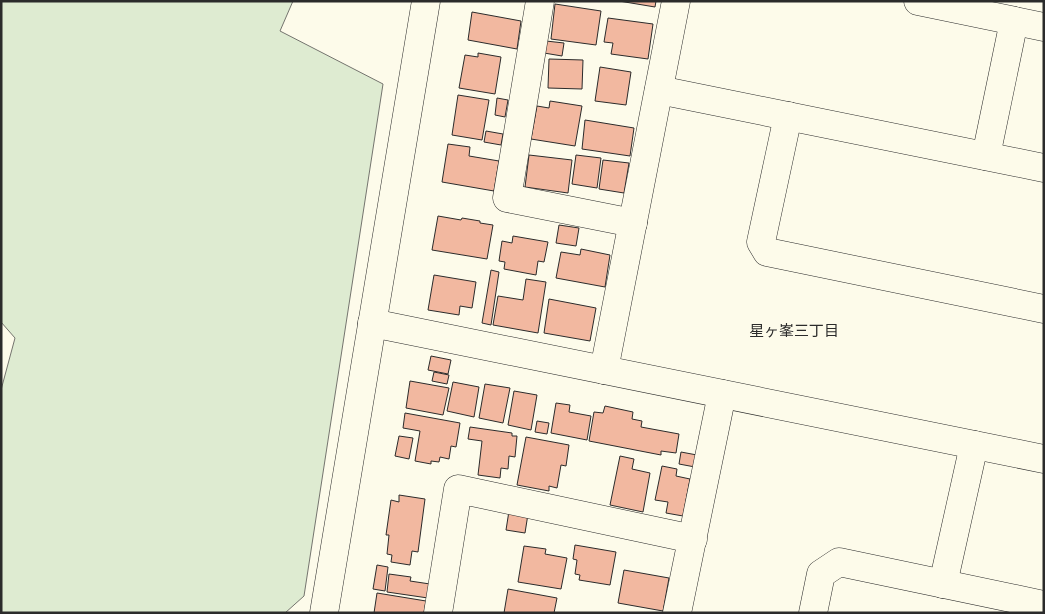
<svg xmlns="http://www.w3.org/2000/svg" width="1045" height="614" viewBox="0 0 1045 614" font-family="'Sofia Sans Condensed','Noto Sans JP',sans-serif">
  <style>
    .green { fill: #deebd1; stroke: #74746e }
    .building { fill: #f2b8a0; stroke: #2b2b2b }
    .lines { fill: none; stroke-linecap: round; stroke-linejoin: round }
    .minor-casing { stroke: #2b2b2b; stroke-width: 29 }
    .minor { stroke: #fdfbea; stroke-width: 28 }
    .labels { text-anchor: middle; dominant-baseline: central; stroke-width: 4; stroke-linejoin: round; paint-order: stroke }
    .neighbourhood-label { font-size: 15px; fill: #2b2b2b; stroke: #fdfbea }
  </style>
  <rect width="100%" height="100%" fill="#fdfbea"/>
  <polygon class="green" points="1,1 293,1 280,31 383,84 304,596 285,613 1,613 1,390 15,338 1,322"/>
  <g class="building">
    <polygon points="619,1 656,1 655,7"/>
    <polygon points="555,4 601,11 596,45 551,39"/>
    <polygon points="472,12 521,21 517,49 468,40"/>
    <polygon points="608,18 653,24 648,59 611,54 613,43 604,42"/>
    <polygon points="546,41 564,43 562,56 544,53"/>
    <polygon points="478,53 501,57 495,94 459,88 465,55 478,57"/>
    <polygon points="549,59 583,60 582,89 548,88"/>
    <polygon points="600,67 631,72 626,105 595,101"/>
    <polygon points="458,95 489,100 482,140 452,135"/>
    <polygon points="497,98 508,100 505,117 495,115"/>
    <polygon points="550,101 582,106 575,146 531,139 537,106 549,108"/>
    <polygon points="585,120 634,128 630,156 582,149"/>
    <polygon points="486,131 503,134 501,145 484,142"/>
    <polygon points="448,144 470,147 469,156 499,161 494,191 442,182"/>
    <polygon points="529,155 572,160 568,193 525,187"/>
    <polygon points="576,155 601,158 597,188 572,184"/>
    <polygon points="603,160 629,163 624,193 599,189"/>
    <polygon points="438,216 461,220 462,218 480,221 480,223 493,225 487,259 432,250"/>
    <polygon points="559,225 579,228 576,246 556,243"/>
    <polygon points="513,236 548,242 544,262 538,261 536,275 504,269 505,262 499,261 502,241 512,243"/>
    <polygon points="581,249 610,255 605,287 556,278 561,252 580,255"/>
    <polygon points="491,270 499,272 491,325 482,323"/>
    <polygon points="434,275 476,282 472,308 460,306 459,315 428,310"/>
    <polygon points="526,279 546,282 538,333 493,325 498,296 523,300"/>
    <polygon points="549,299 596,308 590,341 544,333"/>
    <polygon points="431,356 451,360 448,374 428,370"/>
    <polygon points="434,372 449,375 447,384 432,381"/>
    <polygon points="410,381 449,388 443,415 406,408"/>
    <polygon points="453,382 479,387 474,417 447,411"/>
    <polygon points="485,384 510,388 503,423 479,418"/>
    <polygon points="514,391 537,395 531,430 508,425"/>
    <polygon points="556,403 570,405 569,412 591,416 587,440 551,433"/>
    <polygon points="605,406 633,412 632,419 642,421 641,427 679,434 676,453 661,451 661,455 589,441 594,412 603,413"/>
    <polygon points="405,413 460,423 456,447 451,446 449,459 440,457 439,462 431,461 431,464 415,461 420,431 403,428"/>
    <polygon points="537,421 549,423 547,434 535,432"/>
    <polygon points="470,427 512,433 512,436 517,436 515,457 509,456 508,469 501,468 500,478 478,475 482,441 468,439"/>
    <polygon points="399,436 413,438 409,459 395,456"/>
    <polygon points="526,437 569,445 566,466 561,465 557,488 549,486 549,491 517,485"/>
    <polygon points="681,452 697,455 695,467 679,464"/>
    <polygon points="620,456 634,459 632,469 650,473 643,512 610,505"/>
    <polygon points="662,466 677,469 676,476 690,479 683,516 666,513 668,502 655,500"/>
    <polygon points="399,495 425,499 418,552 412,551 410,565 391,562 392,555 387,554 389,535 386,535 391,500 399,502"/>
    <polygon points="509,511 528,514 525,533 506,530"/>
    <polygon points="575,545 616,552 610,585 579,580 580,575 575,574 577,560 573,559"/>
    <polygon points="524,546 546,549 545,554 567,558 561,589 518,582"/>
    <polygon points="377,565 388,567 385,591 373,589"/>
    <polygon points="624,570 669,578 663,611 618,603"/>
    <polygon points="389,574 411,577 410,581 430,584 428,598 387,592"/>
    <polygon points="508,589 557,598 554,613 504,613"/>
    <polygon points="377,593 426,601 424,613 374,613"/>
  </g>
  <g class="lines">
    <g class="minor-casing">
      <g id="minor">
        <polyline points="540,1 507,198 633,223"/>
        <polyline points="918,1 1044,27"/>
        <polyline points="659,90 1044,168"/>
        <polyline points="788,116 761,242 767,252 1044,309"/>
        <polyline points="986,156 1014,21"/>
        <polyline points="372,323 1044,459"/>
        <polyline points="604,370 676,1"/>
        <polyline points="943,584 974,445"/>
        <polyline points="324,613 426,1"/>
        <polyline points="438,613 458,489 693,539"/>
        <polyline points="677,613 722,394"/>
        <polyline points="813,613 821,574 839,562 1044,605"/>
      </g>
    </g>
    <use href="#minor" class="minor"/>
  </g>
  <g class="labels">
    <g class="neighbourhood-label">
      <text x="794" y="331">星ヶ峯三丁目</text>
    </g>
  </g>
  <rect width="1045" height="614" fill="none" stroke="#2b2b2b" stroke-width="5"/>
</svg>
